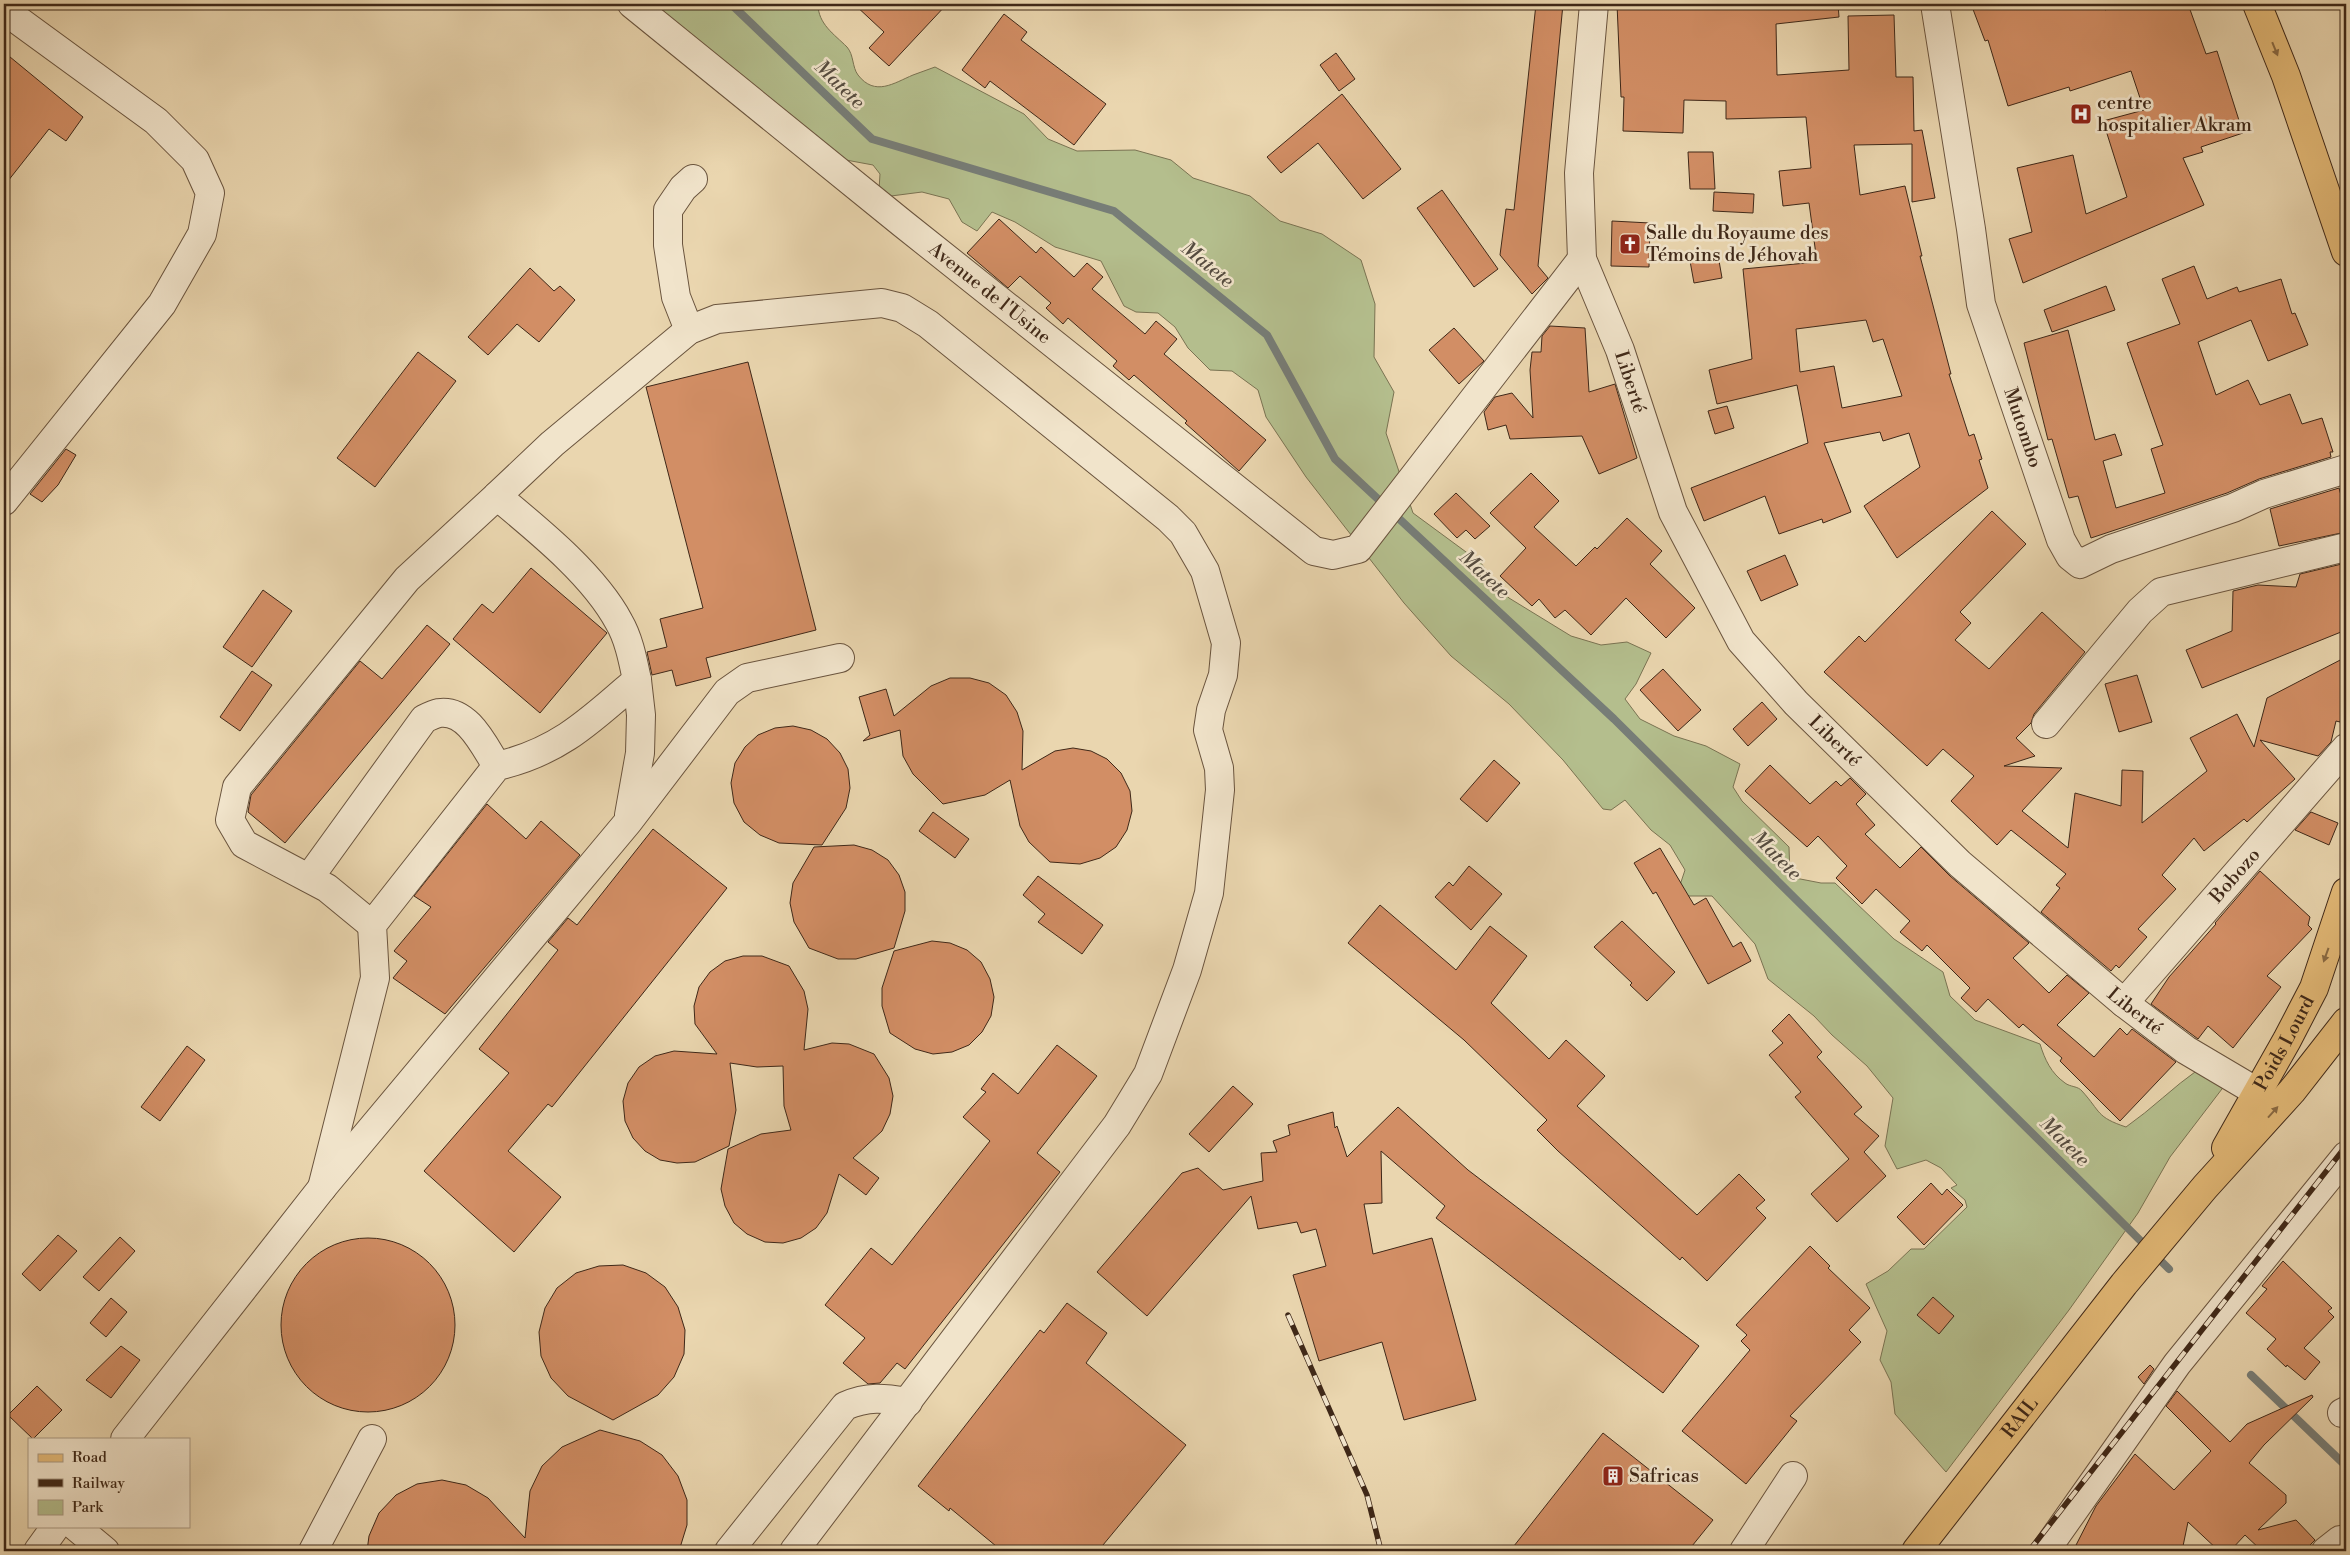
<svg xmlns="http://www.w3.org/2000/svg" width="2350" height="1555" viewBox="0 0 2350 1555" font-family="'Libre Bodoni',serif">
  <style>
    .green { fill: #b4be8d; stroke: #7a7352 }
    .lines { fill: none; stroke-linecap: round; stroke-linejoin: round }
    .stream { stroke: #777d77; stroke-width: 8 }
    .building { fill: #d28e65; stroke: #3f2818; fill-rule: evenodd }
    .minor-casing { stroke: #6a543e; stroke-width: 30 }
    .major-casing { stroke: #3f2818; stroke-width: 30 }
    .minor { stroke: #f1e4cb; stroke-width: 28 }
    .major { stroke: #e5bb78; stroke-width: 28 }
    .rail-casing { stroke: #3f2818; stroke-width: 5.5 }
    .rail { stroke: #f1e4cb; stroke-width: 4; stroke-dasharray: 11; stroke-linecap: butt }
    .oneway { fill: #8a6a43 }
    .labels { text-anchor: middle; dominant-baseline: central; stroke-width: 5; stroke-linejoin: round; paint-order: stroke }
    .poi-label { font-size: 19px; fill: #3f2818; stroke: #f1e4cb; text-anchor: start }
    .street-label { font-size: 19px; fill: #3f2818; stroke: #f1e4cb }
    .water-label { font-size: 20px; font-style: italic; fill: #564c40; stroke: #f1e4cb }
  </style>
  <rect width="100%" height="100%" fill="#ead6af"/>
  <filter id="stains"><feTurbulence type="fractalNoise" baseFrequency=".004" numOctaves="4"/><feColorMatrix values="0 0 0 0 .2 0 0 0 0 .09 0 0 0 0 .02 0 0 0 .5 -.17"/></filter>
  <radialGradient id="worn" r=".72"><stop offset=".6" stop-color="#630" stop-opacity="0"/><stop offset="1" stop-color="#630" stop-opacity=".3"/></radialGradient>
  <path class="green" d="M654,4H818C818,24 834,34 847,47C854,55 852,67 858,75C875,97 894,83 913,75C920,72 928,70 935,67L1024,114L1048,139L1077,151L1135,150L1171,160L1193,178L1250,196L1280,221L1322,234L1361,260L1375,304L1374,357L1394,392L1386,433L1413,513L1481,563L1496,586L1509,598L1571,636L1601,645L1627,642L1651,653L1636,684L1625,699L1640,719L1674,736L1706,746L1740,764L1733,787L1742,801L1789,847L1790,877L1821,883H1835L1894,939L1943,972L1950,996L1975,1020L2040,1044C2045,1060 2051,1073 2065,1083C2070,1087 2078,1086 2082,1091C2101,1112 2096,1117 2126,1127C2152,1109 2173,1087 2199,1069L2225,1085L2170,1157L2138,1213L2069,1310L1946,1472L1895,1414L1891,1382L1880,1360L1887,1331L1866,1284L1888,1271L1911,1249H1924L1967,1207L1965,1200L1951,1188L1957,1185L1941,1168L1926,1160L1897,1169L1885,1146L1893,1098L1867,1066L1832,1035L1814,1016L1768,979L1755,944L1712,896H1688L1679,888L1685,870L1670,845L1651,830L1625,800L1611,810L1603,809L1563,760L1509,704L1451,656L1404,603L1306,477L1266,417L1258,390L1232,371L1210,370L1188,348L1175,327L1158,313L1136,312L1124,306L1101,261L1055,247L1015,222L992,212L977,231L962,222L949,199L922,192L891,196L879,190L880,174L873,165L846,160L656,12Z"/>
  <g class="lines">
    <g class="stream">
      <polyline points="731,4 872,139 1114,211 1267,335 1335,459 1614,719 2169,1269"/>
      <polyline points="2251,1375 2346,1466"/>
    </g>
  </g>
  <g class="building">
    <polygon points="854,4 947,4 889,66 869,48 884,32"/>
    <polygon points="1536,4 1563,4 1538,266 1548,278 1532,294 1500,255 1506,209 1514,210"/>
    <path d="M1617,4H1838L1839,17L1776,24L1777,75L1849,70L1848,16L1894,15L1896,77H1913L1914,131L1922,130L1935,198L1912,202V144L1854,145L1860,195L1905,186L1922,256H1920L1951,374H1949L1969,436L1974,434L1982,459L1979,460L1988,488L1897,558L1864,506L1920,467L1909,433L1883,441L1880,432L1824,443L1851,512L1823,523L1822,519L1779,534L1765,496L1704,521L1691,488L1808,443L1797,385L1717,404L1709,370L1752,359L1743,269L1817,262L1809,203L1783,206L1779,171L1811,168L1806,117L1726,119V101L1684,100L1683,133L1623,131L1624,97H1621ZM1866,320L1873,342L1883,339L1902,396L1842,408L1834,366L1800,372L1796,329Z"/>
    <polygon points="1971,4 2102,4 2105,10 2123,4 2188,4 2206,54 2217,51 2243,133 2201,147 2203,152 2183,158 2204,205 2023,283 2009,239 2032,232 2017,168 2073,155 2086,214 2127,197 2103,121 2144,110 2131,71 2070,91 2069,87 2008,106 1988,40 1985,41"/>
    <polygon points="1004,14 1027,32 1021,40 1106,104 1074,145 990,81 985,88 962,70"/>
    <polygon points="4,52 83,117 66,141 49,129 4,186"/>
    <polygon points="1336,53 1355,79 1339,91 1320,65"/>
    <polygon points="1342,94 1401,169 1363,199 1318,143 1281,173 1267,157"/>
    <polygon points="1688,152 1713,152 1715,189 1690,189"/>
    <polygon points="1442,190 1498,269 1474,287 1417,208"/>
    <polygon points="1714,192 1754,194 1753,213 1713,211"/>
    <polygon points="999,219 1036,253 1041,247 1074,277 1087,263 1103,277 1092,289 1145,334 1156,321 1177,339 1164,354 1266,440 1239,471 1185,423 1187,421 1134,375 1129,380 1113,366 1117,361 1068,318 1063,324 1046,308 1051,303 1020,276 1008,288 967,253"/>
    <polygon points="1612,221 1650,223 1649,267 1611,266"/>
    <polygon points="1718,255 1722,278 1694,283 1690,261"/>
    <polygon points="2194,266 2207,299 2237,287 2239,292 2281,279 2292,314 2295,313 2308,345 2268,361 2251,320 2198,342 2216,395 2248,380 2260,405 2290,394 2302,424 2322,418 2333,452 2330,452 2331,457 2259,479 2227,493 2091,538 2078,496 2069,498 2052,439 2048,440 2024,343 2068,330 2095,440 2115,434 2122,455 2103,461 2116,508 2165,493 2151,449 2163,445 2127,343 2180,324 2162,279"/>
    <polygon points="530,268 554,291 560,286 575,300 539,342 517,324 488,355 468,337"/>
    <polygon points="2106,286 2115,310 2052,332 2044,310"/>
    <polygon points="1550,326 1585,328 1589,392 1615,384 1637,458 1599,474 1582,436 1510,439 1506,425 1488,430 1484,412 1495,397 1512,393 1533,418 1530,370 1532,352 1541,352 1542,336"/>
    <polygon points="1454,328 1484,361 1459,384 1429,350"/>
    <polygon points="418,352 456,381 375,487 337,458"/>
    <polygon points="748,362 816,630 706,658 711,677 676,686 672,670 652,675 647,652 667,647 660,619 703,608 646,387"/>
    <polygon points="1727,406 1734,428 1715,434 1708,411"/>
    <polygon points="66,449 76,455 58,485 42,502 30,494"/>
    <polygon points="1531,473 1559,501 1534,527 1576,566 1595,547 1597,549 1627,518 1662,551 1650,564 1695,608 1666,638 1626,598 1591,635 1565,610 1555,618 1539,599 1532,606 1500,576 1526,548 1490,513"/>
    <polygon points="2339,488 2342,499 2346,499 2346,532 2279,546 2270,509"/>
    <polygon points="1456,493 1490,526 1475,539 1466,530 1457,538 1434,514"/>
    <polygon points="1992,511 2026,544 1960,612 1971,623 1955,640 1989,669 2042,612 2085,652 2034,714 2031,723 2016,738 2035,756 2004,766 2062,768 2022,811 2068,848 2075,793 2121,806 2122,770 2143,771 2142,823 2207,771 2190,738 2237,714 2254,747 2267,698 2346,657 2346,699 2340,722 2336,721 2331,742 2318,756 2260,740 2295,779 2247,822 2244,819 2204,851 2194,838 2162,875 2176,889 2138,929 2147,937 2119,968 2116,965 2111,971 2041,912 2060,888 2056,885 2066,874 2011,830 1997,845 1951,801 1974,776 1943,749 1927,766 1824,672 1859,636 1865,642"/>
    <polygon points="1785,555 1798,585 1761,601 1747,571"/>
    <polygon points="2346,563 2346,630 2202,688 2186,650 2232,631 2233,591 2258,585 2296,587 2300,574"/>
    <polygon points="531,568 607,633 540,713 453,639 482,604 493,613"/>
    <polygon points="263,590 292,611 252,667 223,647"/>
    <polygon points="427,625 450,644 285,843 248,812 251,795 360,661 382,679"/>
    <polygon points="1663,669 1701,710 1678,731 1640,690"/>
    <polygon points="252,671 272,685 240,731 220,717"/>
    <polygon points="2137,675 2152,722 2119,732 2105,684"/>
    <polygon points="950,678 970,678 989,683 1006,695 1017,712 1023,731 1022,770 1055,751 1073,748 1091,751 1107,759 1121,773 1130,791 1132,811 1127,830 1116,847 1100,858 1080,864 1050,862 1029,842 1020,826 1010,780 985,795 943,804 913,774 903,756 900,730 863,741 870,735 859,697 886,689 894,716 931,686"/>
    <polygon points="1762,702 1777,719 1748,746 1733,729"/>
    <polygon points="793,726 811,730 827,739 840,753 848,769 850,788 846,808 822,845 779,843 760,835 744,822 734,803 731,783 735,763 745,747 758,735 775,728"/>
    <polygon points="1494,760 1520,783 1487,822 1460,799"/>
    <polygon points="1770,765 1810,804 1836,781 1841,786 1850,778 1866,794 1856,804 1875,825 1865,834 1900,868 1921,847 1950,876 2029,943 2013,958 2049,993 2067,975 2089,993 2057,1025 2094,1057 2120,1028 2127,1035 2132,1029 2176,1062 2120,1121 2060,1061 2062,1058 2023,1024 2019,1028 1988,999 1976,1012 1961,998 1970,988 1927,945 1922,951 1900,932 1910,921 1876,889 1862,904 1836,878 1847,866 1818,836 1807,847 1745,791"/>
    <polygon points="487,804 526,839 541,821 580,855 445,1014 393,978 407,961 394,951 431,907 414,896"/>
    <polygon points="933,812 969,839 955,858 919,831"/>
    <polygon points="2311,812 2338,823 2329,845 2295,830"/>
    <polygon points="653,829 727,888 552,1107 548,1104 508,1151 561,1197 514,1252 424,1171 509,1073 479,1049 558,950 548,942 568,918 577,925"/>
    <polygon points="854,845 872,850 888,860 899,875 905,892 905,911 894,948 856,959 838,959 809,948 794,922 790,903 793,883 814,847"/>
    <polygon points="1660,848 1694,905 1706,898 1733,947 1741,942 1751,961 1708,984 1656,892 1653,894 1634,863"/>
    <polygon points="1469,866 1502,894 1471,930 1435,897 1449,882 1453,886"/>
    <polygon points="2260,871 2310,917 2308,925 2312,929 2267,976 2281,987 2233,1048 2208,1026 2198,1039 2151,1004 2169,977 2216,924 2215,923"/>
    <polygon points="1038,876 1103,925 1082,954 1038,922 1045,914 1023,895"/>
    <polygon points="1380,905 1456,970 1490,926 1527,956 1491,1003 1549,1059 1566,1040 1605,1076 1577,1106 1697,1215 1739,1174 1765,1200 1756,1208 1766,1218 1707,1281 1682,1257 1680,1260 1558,1151 1537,1130 1547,1120 1464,1040 1348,943"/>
    <polygon points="1622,921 1675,972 1647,1001 1630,985 1632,983 1594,947"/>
    <polygon points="932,941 950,943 967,950 981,962 990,979 994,997 991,1016 982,1032 969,1045 952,1052 933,1054 915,1049 890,1033 882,1006 882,988 894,951"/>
    <polygon points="743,956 762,956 789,966 804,991 808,1009 804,1050 832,1043 849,1044 874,1054 889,1078 893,1096 890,1114 882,1131 853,1158 879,1178 866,1195 839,1174 827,1213 816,1228 801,1238 783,1243 765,1242 747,1234 734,1223 725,1206 721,1189 728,1149 761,1134 791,1130 784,1106 783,1066 757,1067 730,1063 736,1110 729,1146 695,1162 677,1163 660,1160 645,1151 633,1138 625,1121 623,1101 628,1083 639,1067 655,1056 674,1051 717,1054 695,1024 694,1006 699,987 710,972 725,961"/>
    <polygon points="1789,1014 1822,1052 1817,1057 1862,1107 1854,1114 1879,1136 1864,1152 1886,1176 1837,1222 1811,1194 1849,1159 1795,1097 1801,1092 1769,1055 1783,1043 1772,1031"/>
    <polygon points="1057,1045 1097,1076 1037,1153 1060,1172 905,1369 897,1363 880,1383 868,1384 843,1363 865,1338 825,1305 871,1248 892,1265 990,1141 963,1117 986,1092 981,1089 993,1073 1018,1094"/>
    <polygon points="187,1046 205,1060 160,1121 141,1107"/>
    <polygon points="1233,1086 1253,1104 1209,1152 1189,1134"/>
    <polygon points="1398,1107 1468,1170 1699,1346 1663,1393 1436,1218 1445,1206 1381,1151 1382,1203 1364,1204 1373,1254 1432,1238 1476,1400 1404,1420 1382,1342 1319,1361 1293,1275 1326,1266 1316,1229 1301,1233 1297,1222 1258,1229 1251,1196 1147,1316 1097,1272 1182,1173 1198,1168 1223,1190 1263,1181 1261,1153 1277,1152 1273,1141 1290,1135 1288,1125 1333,1112 1335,1128 1337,1126 1347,1157"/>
    <polygon points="1931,1183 1942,1195 1947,1189 1963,1205 1924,1245 1897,1217"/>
    <polygon points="58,1235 77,1251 40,1291 22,1274"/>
    <polygon points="120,1237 135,1251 99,1291 83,1277"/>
    <circle cx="368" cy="1325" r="87"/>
    <polygon points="1810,1246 1830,1266 1828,1268 1870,1308 1849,1330 1861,1342 1790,1416 1797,1421 1746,1484 1682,1431 1750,1350 1741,1341 1747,1335 1736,1325"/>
    <polygon points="2283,1261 2332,1308 2328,1311 2334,1317 2304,1348 2320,1362 2305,1380 2287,1365 2286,1367 2267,1349 2276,1339 2246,1313 2267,1289 2262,1286"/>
    <polygon points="623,1265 646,1273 665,1287 678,1307 685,1330 684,1354 674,1377 658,1395 613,1420 568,1396 551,1378 541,1356 539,1332 545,1308 557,1288 576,1273 599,1266"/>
    <polygon points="1933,1297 1954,1316 1939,1334 1917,1315"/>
    <polygon points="111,1298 127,1312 106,1337 90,1323"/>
    <polygon points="1067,1303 1107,1333 1086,1363 1186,1445 1098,1551 1002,1551 950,1508 949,1511 918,1486 1040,1330 1044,1333"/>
    <polygon points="121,1346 140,1360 111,1398 86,1380"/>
    <polygon points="2150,1365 2154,1369 2144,1384 2138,1377"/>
    <polygon points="37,1386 62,1410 33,1439 8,1415"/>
    <polygon points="2177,1391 2230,1442 2247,1424 2312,1395 2313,1397 2264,1445 2249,1463 2286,1495 2286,1503 2258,1530 2296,1520 2315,1540 2304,1551 2262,1551 2245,1535 2230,1551 2219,1551 2188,1522 2182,1551 2073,1551 2096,1506 2135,1454 2174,1490 2211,1451 2166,1406"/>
    <polygon points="600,1430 640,1441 662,1455 678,1476 687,1500 687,1525 679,1551 367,1551 369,1536 379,1513 396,1495 417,1484 442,1480 466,1485 488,1498 525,1538 530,1491 542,1466 562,1447"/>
    <polygon points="1603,1433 1713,1520 1688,1551 1510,1551"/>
  </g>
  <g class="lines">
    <g class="minor-casing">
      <g id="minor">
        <path id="s1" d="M632,4L902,223L1314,551L1333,555L1358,549L1582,259"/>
        <path id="s2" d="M1594,4L1579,173L1582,259L1620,350L1673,512L1741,641L1796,703L1960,864L2124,1003L2186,1050L2257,1092"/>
        <path id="s3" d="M1935,4L1971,229L1981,304L2061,540L2070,556L2080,564L2111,549L2233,508L2264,494L2346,469"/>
        <polyline points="4,10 156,121 195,160 210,193 202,234 162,304 4,501"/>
        <polyline points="689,330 676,297 668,245 668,210 683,188 693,179"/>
        <polyline points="2046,724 2140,611 2161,592 2346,547"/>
        <polyline points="629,815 640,753 641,715 637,680"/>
        <path d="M309,878L424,719C428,717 434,714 439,713C468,709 484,746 497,766"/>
        <polyline points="372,925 327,888 244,844 230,820 237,787 407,579 497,496"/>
        <path id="s4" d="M2124,1003L2346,748"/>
        <path d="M322,1188L375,978L372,925L497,766C559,752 591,720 637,680C633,661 629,639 619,622C594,575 538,530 497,496L552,444L689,330L717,319L882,303L902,308L928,324L1168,518L1183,533L1205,571L1226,643L1223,675L1211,710L1208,730L1219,768L1220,790L1209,893L1187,970L1148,1074L1117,1125L794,1551"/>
        <polyline points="2342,1413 2346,1411"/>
        <polyline points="125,1439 322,1188 628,822 727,692 747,678 840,658"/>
        <polyline points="75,1526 105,1551"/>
        <polyline points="38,1551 56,1526"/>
        <polyline points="313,1551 372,1439"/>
        <path d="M729,1551L845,1406C868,1396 884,1398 908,1402"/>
        <polyline points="1744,1551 1793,1476"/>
        <polyline points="2045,1551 2177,1364 2346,1156"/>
        <polyline points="2326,1551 2340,1540 2344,1551"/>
      </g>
    </g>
    <g class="major-casing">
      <g id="major">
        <polyline points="2257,4 2286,76 2346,252"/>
        <path id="s5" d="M2226,1148L2287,1040L2314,988L2346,892"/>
        <path id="s6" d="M1916,1551L2124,1284L2205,1187L2292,1091L2346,1022"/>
      </g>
    </g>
    <use href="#minor" class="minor"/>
    <use href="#major" class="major"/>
    <g class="rail-casing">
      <g id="rail">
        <polyline points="1288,1315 1367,1495 1381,1551"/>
        <polyline points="2029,1551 2346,1146"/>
      </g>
    </g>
    <use href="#rail" class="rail"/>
  </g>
  <defs><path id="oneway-solid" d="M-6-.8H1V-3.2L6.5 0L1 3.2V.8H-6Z" transform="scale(1.25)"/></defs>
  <g class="oneway">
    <use href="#oneway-solid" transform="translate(2275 49) rotate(68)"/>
    <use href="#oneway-solid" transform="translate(2326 955) rotate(110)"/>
    <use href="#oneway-solid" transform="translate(2273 1112) rotate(-48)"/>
  </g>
  <defs>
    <g id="hospital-square" transform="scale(1.125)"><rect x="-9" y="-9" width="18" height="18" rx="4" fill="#8f2418" stroke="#f1e4cb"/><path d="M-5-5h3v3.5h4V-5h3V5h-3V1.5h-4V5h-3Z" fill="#fff"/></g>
    <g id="church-square" transform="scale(1.125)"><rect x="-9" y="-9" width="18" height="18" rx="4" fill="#8f2418" stroke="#f1e4cb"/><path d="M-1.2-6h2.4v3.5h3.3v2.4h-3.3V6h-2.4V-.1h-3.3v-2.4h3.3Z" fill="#fff"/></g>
    <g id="building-square" transform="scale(1.125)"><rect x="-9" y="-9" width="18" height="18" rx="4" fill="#8f2418" stroke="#f1e4cb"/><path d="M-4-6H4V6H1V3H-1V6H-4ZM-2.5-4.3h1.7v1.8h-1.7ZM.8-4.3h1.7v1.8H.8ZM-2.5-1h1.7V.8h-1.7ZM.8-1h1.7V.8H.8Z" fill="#fff"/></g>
  </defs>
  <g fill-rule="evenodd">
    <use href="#hospital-square" x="2081" y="114"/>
    <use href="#church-square" x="1630" y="244"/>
    <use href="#building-square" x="1613" y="1476"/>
  </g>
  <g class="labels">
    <g class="poi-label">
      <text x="2097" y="103">centre<tspan x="2097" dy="22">hospitalier Akram</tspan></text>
      <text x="1646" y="233">Salle du Royaume des<tspan x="1646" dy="22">Témoins de Jéhovah</tspan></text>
      <text x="1629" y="1476">Safricas</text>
    </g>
    <g class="street-label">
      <text stroke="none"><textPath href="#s1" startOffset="460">Avenue de l'Usine</textPath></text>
      <text stroke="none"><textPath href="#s2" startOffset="388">Liberté</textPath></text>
      <text stroke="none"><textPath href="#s3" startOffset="434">Mutombo</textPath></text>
      <text stroke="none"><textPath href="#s2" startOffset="808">Liberté</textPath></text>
      <text stroke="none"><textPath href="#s4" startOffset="169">Bobozo</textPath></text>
      <text stroke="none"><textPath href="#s2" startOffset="1212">Liberté</textPath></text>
      <text stroke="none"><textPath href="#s5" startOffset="120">Poids Lourd</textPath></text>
      <text stroke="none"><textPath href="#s6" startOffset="169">RAIL</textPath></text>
    </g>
    <g class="water-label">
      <text transform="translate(839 85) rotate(44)">Matete</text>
      <text transform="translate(1207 265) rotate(39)">Matete</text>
      <text transform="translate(1484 575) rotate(43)">Matete</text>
      <text transform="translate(1776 856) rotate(45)">Matete</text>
      <text transform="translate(2064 1142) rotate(45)">Matete</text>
    </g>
  </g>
  <rect width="2350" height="1555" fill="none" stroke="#ead6af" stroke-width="20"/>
  <rect x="5" y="5" width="2340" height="1545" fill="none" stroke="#3f2818" stroke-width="2.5"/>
  <rect x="10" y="10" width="2330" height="1535" fill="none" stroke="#3f2818"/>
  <rect x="28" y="1438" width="162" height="90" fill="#f1e4cb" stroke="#aa9983"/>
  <rect x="38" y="1454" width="25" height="8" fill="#e5bb78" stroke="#aa9983"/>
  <text x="72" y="1462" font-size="15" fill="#3f2818">Road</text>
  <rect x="38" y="1479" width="25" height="8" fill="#3f2818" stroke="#aa9983"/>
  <text x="72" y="1488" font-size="15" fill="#3f2818">Railway</text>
  <rect x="38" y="1500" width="25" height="15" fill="#b4be8d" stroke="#aa9983"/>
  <text x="72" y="1512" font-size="15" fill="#3f2818">Park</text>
  <rect width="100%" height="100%" filter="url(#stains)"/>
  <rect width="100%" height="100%" fill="url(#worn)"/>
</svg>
